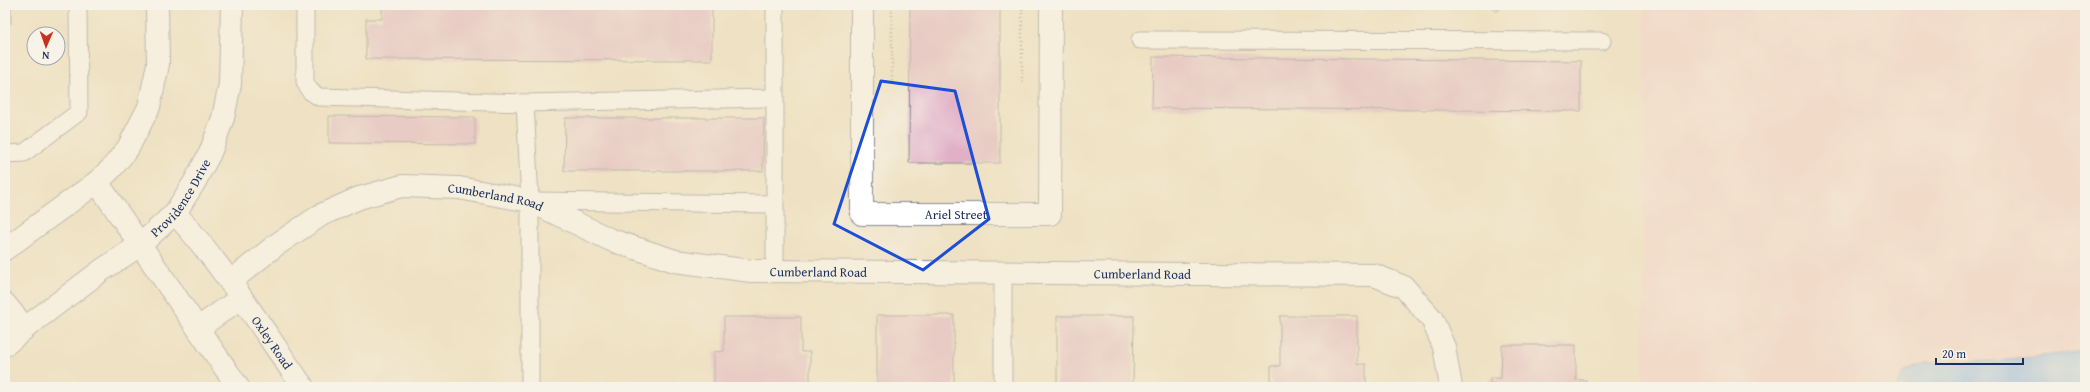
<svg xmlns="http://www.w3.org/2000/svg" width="2090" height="392" viewBox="0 0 2090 392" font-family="'Gentium Book Plus',serif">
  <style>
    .built { fill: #f7d0d0 }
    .water { fill: #89b9f5; stroke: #5274aa }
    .building { fill: #e1b0c7 }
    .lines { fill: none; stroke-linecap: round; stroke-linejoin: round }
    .service-casing { stroke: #858890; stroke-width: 19 }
    .minor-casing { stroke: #858890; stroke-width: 24 }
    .path { stroke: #858890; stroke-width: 2.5; stroke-dasharray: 1 3; stroke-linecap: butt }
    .service { stroke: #fff; stroke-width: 17 }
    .minor { stroke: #fff; stroke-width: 22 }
    .marked { fill: none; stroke: #1d4ed8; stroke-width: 3; stroke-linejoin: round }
    .labels { text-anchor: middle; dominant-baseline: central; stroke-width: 3; stroke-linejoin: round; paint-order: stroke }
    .street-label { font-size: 13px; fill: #1b2f5e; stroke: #f7f3e8 }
  </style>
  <rect width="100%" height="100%" fill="#f7f3e8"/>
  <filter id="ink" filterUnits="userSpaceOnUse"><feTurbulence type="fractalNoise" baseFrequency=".025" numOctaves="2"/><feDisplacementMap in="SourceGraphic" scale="8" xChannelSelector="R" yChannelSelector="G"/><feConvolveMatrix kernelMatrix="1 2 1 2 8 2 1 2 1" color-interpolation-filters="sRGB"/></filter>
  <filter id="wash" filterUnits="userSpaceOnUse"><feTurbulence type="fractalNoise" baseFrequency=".012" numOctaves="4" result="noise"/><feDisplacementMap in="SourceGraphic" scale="16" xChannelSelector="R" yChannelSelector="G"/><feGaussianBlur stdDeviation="0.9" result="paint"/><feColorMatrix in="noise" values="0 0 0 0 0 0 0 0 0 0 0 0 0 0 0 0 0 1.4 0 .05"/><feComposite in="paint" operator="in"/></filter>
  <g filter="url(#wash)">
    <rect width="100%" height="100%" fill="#efe1c3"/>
    <polygon class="built" points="1645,5 2085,5 2085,387 1643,387"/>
    <polygon class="water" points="2085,351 2085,387 1897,387 1903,373 1915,367 1926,363 2000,361"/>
    <g id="blocks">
      <g class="building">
        <rect x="5" y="5" width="6" height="18"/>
        <polygon points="382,5 712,5 712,60 366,59 366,19 382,19"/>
        <polygon points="910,5 1000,5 1000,163 909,163"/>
        <polygon points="1232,5 1243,5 1238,10"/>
        <polygon points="1490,5 1503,5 1496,12"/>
        <polygon points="1153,57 1581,61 1581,111 1152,108"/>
        <polygon points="329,116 475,117 475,144 329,143"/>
        <polygon points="565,118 764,118 763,171 564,171"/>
        <rect x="877" y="315" width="77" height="72"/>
        <polygon points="1057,316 1134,316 1133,387 1057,387"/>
        <polygon points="1280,316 1357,316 1357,364 1366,364 1366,387 1271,387 1271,366 1280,366"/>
        <polygon points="724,317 801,317 801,352 810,352 810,387 714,387 714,352 724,351"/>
        <polygon points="1502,345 1576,345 1576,380 1586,380 1586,387 1490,387 1490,378 1501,378"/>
      </g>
    </g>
  </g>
  <g filter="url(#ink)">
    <use href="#blocks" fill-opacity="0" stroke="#858890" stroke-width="1"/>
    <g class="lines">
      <g class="service-casing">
        <g id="service">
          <polyline points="305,5 305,82 310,91 319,97 525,103 530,201 530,387"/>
          <polyline points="775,5 775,271"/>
          <polyline points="1140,40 1602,41"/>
          <polyline points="525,103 775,98"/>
          <polyline points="5,154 24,153 79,112 78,5"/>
          <polyline points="532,201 774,204"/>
          <polyline points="1003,387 1003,274"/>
        </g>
      </g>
      <g class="minor-casing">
        <g id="minor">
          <path id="s1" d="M862,5V214H1050L1051,5"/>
          <polyline points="97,182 238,387"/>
          <path id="s2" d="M175,213C223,266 262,328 303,387"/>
          <polyline points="5,249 97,182 111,169 128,148 149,107 158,64 157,5"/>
          <path id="s3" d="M230,282L276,245L321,215L359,198L402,186L459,188L530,201L611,240L675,261L751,271L1374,275L1404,287L1432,319L1444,347L1451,387"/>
          <polyline points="5,304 25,328"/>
          <polyline points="198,328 241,298"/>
          <path id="s4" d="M5,345L25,328L102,270L140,245L175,213L194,183L210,153L223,118L230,84L232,5"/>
        </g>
      </g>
      <g class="path">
        <polyline points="1022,5 1022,80 1024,82"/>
        <polyline points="889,83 892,80 892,5"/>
      </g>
      <use href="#service" class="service"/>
      <use href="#minor" class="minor"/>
    </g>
  </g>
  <path d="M0 0H2090V392H0ZM881,81L955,91L989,219L923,270L834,224Z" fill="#efe1c3" fill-opacity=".55" fill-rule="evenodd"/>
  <path class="marked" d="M881,81L955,91L989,219L923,270L834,224Z"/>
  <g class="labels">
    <g class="street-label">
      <text stroke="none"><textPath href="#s4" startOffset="231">Providence Drive</textPath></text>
      <text stroke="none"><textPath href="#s3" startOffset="294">Cumberland Road</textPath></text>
      <text stroke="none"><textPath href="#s1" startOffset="303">Ariel Street</textPath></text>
      <text stroke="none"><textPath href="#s3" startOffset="630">Cumberland Road</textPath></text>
      <text stroke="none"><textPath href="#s3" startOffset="954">Cumberland Road</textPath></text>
      <text stroke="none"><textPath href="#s2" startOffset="162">Oxley Road</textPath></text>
    </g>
  </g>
  <rect width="2090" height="392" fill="none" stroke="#f7f3e8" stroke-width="20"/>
  <g transform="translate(46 46) rotate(182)"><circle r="19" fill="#f7f3e8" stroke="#9fa5b1"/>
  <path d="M0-3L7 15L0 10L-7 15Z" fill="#c8321e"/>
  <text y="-6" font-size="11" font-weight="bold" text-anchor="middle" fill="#1b2f5e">N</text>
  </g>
  <path d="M1936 358v6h87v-6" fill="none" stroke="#1b2f5e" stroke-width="2"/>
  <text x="1942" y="358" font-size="12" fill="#1b2f5e" stroke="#f7f3e8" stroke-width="3" paint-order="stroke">20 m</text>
</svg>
